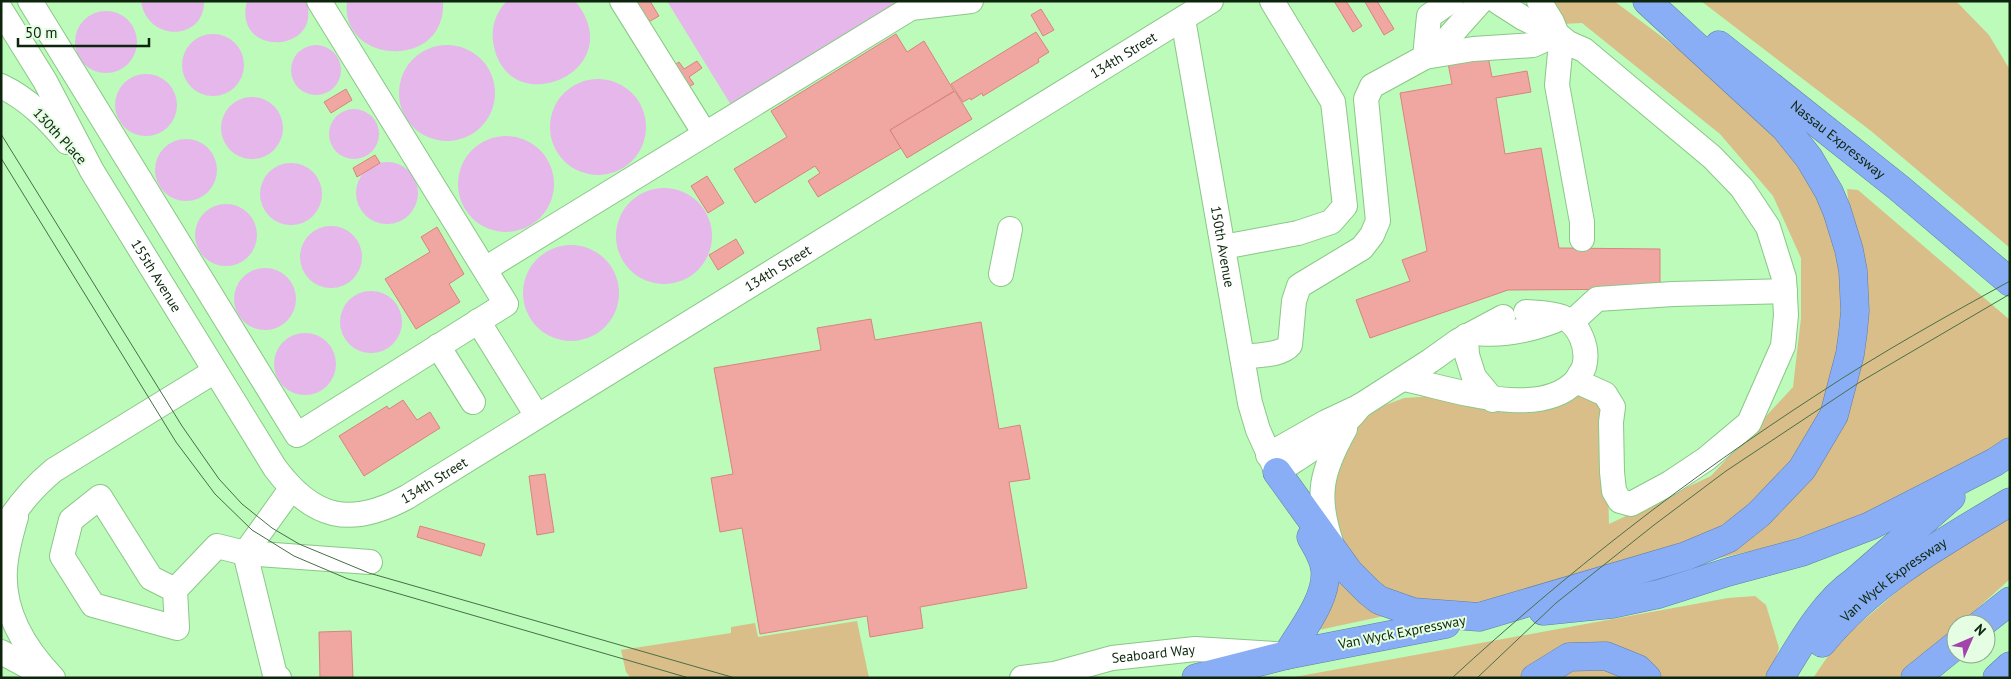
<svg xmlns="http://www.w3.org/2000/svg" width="2011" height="679" viewBox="0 0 2011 679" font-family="'PT Sans',sans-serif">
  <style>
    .green { fill: #dabe89 }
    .water { fill: #e6b7ea }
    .building { fill: #f0a7a2; stroke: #da837e }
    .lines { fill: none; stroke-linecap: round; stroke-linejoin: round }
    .minor-casing { stroke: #8ac788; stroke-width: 26 }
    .highway-casing { stroke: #5e7ea4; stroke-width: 29 }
    .minor { stroke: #fff; stroke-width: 24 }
    .highway { stroke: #8aaef5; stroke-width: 28 }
    .tram { stroke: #486e48; stroke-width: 1 }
    .labels { text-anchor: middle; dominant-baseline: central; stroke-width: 4; stroke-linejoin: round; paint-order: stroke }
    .street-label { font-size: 14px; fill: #0d250d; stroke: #e4fde3 }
  </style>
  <rect width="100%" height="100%" fill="#bcfbba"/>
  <g class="green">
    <polygon points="1552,1 1614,1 1717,78 1783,136 1824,202 1847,290 1841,354 1811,439 1783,482 1731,524 1662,558 1484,603 1424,607 1393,598 1345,550 1330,504 1337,461 1354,428 1380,407 1404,398 1434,396 1475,403 1516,413 1589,391 1606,417 1609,524 1711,476 1793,387 1801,318 1801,258 1773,196 1720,134 1582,23 1561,24"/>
    <polygon points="1701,1 1956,1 1989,35 2010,70 2010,248 1871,131"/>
    <polygon points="1847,189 1858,190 2010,320 2010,454 1850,519 1778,545 1706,561 1847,403 1866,344 1863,282 1849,207"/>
    <polygon points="2010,517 2010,579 1960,624 1956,624 1956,627 1898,678 1813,678 1837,643 1914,577"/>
    <polygon points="1339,572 1384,616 1319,630 1336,596"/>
    <polygon points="1755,596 1766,605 1779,648 1773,667 1766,678 1289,678 1728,598"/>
    <polygon points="857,621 869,678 631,678 626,672 621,650 731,633 731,627 755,623 758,637"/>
  </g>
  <g class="water">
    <path d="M141,1H204C205,41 147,43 141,1Z"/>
    <path d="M247,1H306C324,53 232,59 247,1Z"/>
    <path d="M347,1H443C447,71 339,65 347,1Z"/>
    <path d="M507,1H575C632,70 511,123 494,47C490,30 495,13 507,1Z"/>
    <polygon points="667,1 901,1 731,105"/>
    <circle cx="106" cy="42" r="31"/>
    <circle cx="213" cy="65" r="31"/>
    <circle cx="447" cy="93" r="48"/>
    <circle cx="316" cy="70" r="25"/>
    <circle cx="146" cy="105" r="31"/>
    <circle cx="598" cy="127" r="48"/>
    <circle cx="252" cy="128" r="31"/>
    <circle cx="354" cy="134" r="25"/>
    <circle cx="506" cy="184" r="48"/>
    <circle cx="186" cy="170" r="31"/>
    <circle cx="387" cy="193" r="31"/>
    <circle cx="291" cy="194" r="31"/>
    <circle cx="664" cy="236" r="48"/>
    <circle cx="226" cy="235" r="31"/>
    <circle cx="331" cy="257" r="31"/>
    <circle cx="571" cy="293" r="48"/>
    <circle cx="265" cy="299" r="31"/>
    <circle cx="371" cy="322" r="31"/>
    <circle cx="305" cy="364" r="31"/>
  </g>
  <g class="building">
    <polygon points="631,1 650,1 659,16 645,24"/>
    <polygon points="1334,1 1346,1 1362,26 1353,32"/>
    <polygon points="1366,1 1377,1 1394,29 1384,35 1365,2"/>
    <polygon points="1041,9 1054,30 1043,36 1031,15"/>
    <polygon points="1036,32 1049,52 1038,59 1039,62 983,96 982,93 971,100 970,98 963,102 951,84"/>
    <polygon points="896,34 907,52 924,41 954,91 890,130 901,148 818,197 808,181 820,173 815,166 755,203 734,169 787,137 771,111"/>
    <polygon points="1487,51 1492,77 1527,71 1531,92 1496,98 1505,154 1541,148 1559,248 1660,249 1660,289 1508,290 1370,338 1356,300 1410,281 1402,260 1427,251 1400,93 1452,84 1447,58"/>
    <polygon points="697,61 702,68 689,77 694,84 683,90 670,68 679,62 684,69"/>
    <polygon points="346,89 352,100 331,113 324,102"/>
    <polygon points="955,91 972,119 907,158 890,130"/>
    <polygon points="375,155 380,163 357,177 353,168"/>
    <polygon points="707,176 724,203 708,213 691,186"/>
    <polygon points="437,227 464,274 449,284 460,302 416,329 385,279 430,252 421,237"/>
    <polygon points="736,239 744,253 718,270 709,255"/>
    <polygon points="871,319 875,340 981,322 999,429 1020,425 1030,479 1009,482 1027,588 920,607 923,628 870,637 867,616 760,634 742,528 720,532 711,478 733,474 714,368 821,350 817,328"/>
    <polygon points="403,400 417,420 430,412 440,428 364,476 339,436 387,406 389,409"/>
    <polygon points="545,474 554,532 537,535 529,476"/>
    <polygon points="420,526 485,544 481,556 417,537"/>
    <polygon points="351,631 353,678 320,678 319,632"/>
  </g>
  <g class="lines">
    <g class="minor-casing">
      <g id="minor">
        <polyline points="30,1 297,435 506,304 319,1"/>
        <polyline points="622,1 705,134"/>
        <polyline points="1498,2 1523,18 1557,34"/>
        <path id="s1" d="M1,10L45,81L92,171L275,468C313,519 350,528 407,497L1211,1"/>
        <path id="s2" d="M1183,19L1250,403L1258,430L1277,472C1307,452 1338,435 1360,406"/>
        <polyline points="1568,43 1560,53 1557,85 1582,222 1582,239"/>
        <polyline points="1427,56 1439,48 1481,1"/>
        <polyline points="1425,57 1473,49 1533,45 1557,34"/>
        <path d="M1,86C28,99 48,119 67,142"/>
        <polyline points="1223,247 1298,233 1331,222 1345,206 1333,102 1272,1"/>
        <polyline points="485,269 911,8 971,1"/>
        <polyline points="1001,274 1010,229"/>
        <path d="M1526,312C1538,313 1551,313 1562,317C1580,324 1589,349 1584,367C1582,372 1578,377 1576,381"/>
        <polyline points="478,321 537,416"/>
        <polyline points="1572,322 1597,299 1673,294 1785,291"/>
        <path d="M1477,333C1503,336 1530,330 1554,321"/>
        <polyline points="1466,336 1467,355 1474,377 1493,400"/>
        <polyline points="438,346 473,402"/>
        <path d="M1242,357C1255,355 1281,356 1290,345L1294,301L1299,286L1362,248L1372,235L1378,221L1366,99L1372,86L1425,57L1429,16L1451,1"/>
        <path d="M1404,379C1450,388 1538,421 1576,381L1605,394L1613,407L1611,422L1612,472L1614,491L1620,501L1631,504L1670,483L1706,459L1749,423L1783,346L1786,315L1784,278L1768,227L1742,188L1712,157L1627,86L1584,50L1568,43L1557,34L1552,22L1539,1"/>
        <polyline points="1268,455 1326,422 1360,406 1430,361 1458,341 1503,317"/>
        <path d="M16,517C11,534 6,551 5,569C2,611 25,649 53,678"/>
        <path d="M1,533C15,509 32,488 54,470L215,371"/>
        <path d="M1331,542C1315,495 1322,470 1345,429"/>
        <polyline points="175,590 151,578 100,497 71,520 62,556 93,605 177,628 175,590 217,546 245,553 370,562"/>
        <polyline points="1,652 42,674"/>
        <polyline points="279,678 275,675 245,553 291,489"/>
        <path id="s3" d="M1022,678L1054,674L1112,658L1195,649L1275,654"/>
      </g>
    </g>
    <g class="highway-casing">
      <g id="highway">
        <path id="s4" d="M1719,45L1899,188L2010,282"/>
        <polyline points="1277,472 1349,572 1369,592 1379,600 1413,612 1479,617 1686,556 1729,538 1759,514 1802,469 1834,415 1850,354 1853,332 1855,311 1853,271 1849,250 1837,211 1829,192 1809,158 1785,128 1647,1"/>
        <polyline points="1543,611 1612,604 1659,594 1728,572 1802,552 1870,526 1995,462 2010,452"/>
        <polyline points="1981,624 2010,601"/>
        <path id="s5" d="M1822,643C1871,582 1943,542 2010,502"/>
        <path d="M1287,655C1301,631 1328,598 1325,570C1324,558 1317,548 1311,537"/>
        <polyline points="1196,678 1287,655 1446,624"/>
        <polyline points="1535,678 1569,657 1606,656 1638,669 1647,678"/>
        <path d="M1780,678C1800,645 1823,603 1855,581L1951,497"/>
        <polyline points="1915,678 1956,645"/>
        <polyline points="1997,678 2010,666"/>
      </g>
    </g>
    <use href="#minor" class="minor"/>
    <use href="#highway" class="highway"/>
    <g class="tram">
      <polyline points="1,134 182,426 219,479 242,504 272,528 299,544 369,573 735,678"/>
      <polyline points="1,158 176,442 215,494 252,530 294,556 348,579 689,678"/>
      <path d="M1452,678C1566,573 1688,478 1818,394C1880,353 1945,317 2010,281"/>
      <polyline points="1477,678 1556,603 1654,525 1726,471 1860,382 2010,294"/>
    </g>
  </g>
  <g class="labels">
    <g class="street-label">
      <text stroke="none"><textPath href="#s1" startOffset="1528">134th Street</textPath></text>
      <text transform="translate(60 136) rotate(47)">130th Place</text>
      <text stroke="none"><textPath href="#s4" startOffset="152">Nassau Expressway</textPath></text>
      <text stroke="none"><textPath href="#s2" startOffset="231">150th Avenue</textPath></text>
      <text stroke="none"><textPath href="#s1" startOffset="1122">134th Street</textPath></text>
      <text stroke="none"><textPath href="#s1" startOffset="308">155th Avenue</textPath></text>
      <text stroke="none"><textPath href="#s1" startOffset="718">134th Street</textPath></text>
      <text stroke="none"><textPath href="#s5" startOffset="96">Van Wyck Expressway</textPath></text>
      <text transform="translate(1402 632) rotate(-11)">Van Wyck Expressway</text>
      <text stroke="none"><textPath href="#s3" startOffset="134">Seaboard Way</textPath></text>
    </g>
  </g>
  <rect width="2011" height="679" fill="none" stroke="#0d250d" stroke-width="5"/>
  <g transform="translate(1971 639) rotate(45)"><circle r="24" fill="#e4fde3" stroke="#8ea78d"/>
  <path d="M0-4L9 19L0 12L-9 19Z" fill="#a344ad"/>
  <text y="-8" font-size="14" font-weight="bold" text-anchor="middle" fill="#0d250d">N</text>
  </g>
  <path d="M18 38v8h131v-8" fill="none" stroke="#0d250d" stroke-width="2.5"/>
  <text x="25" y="38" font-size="15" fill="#0d250d" stroke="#e4fde3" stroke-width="4" paint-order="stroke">50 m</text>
</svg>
